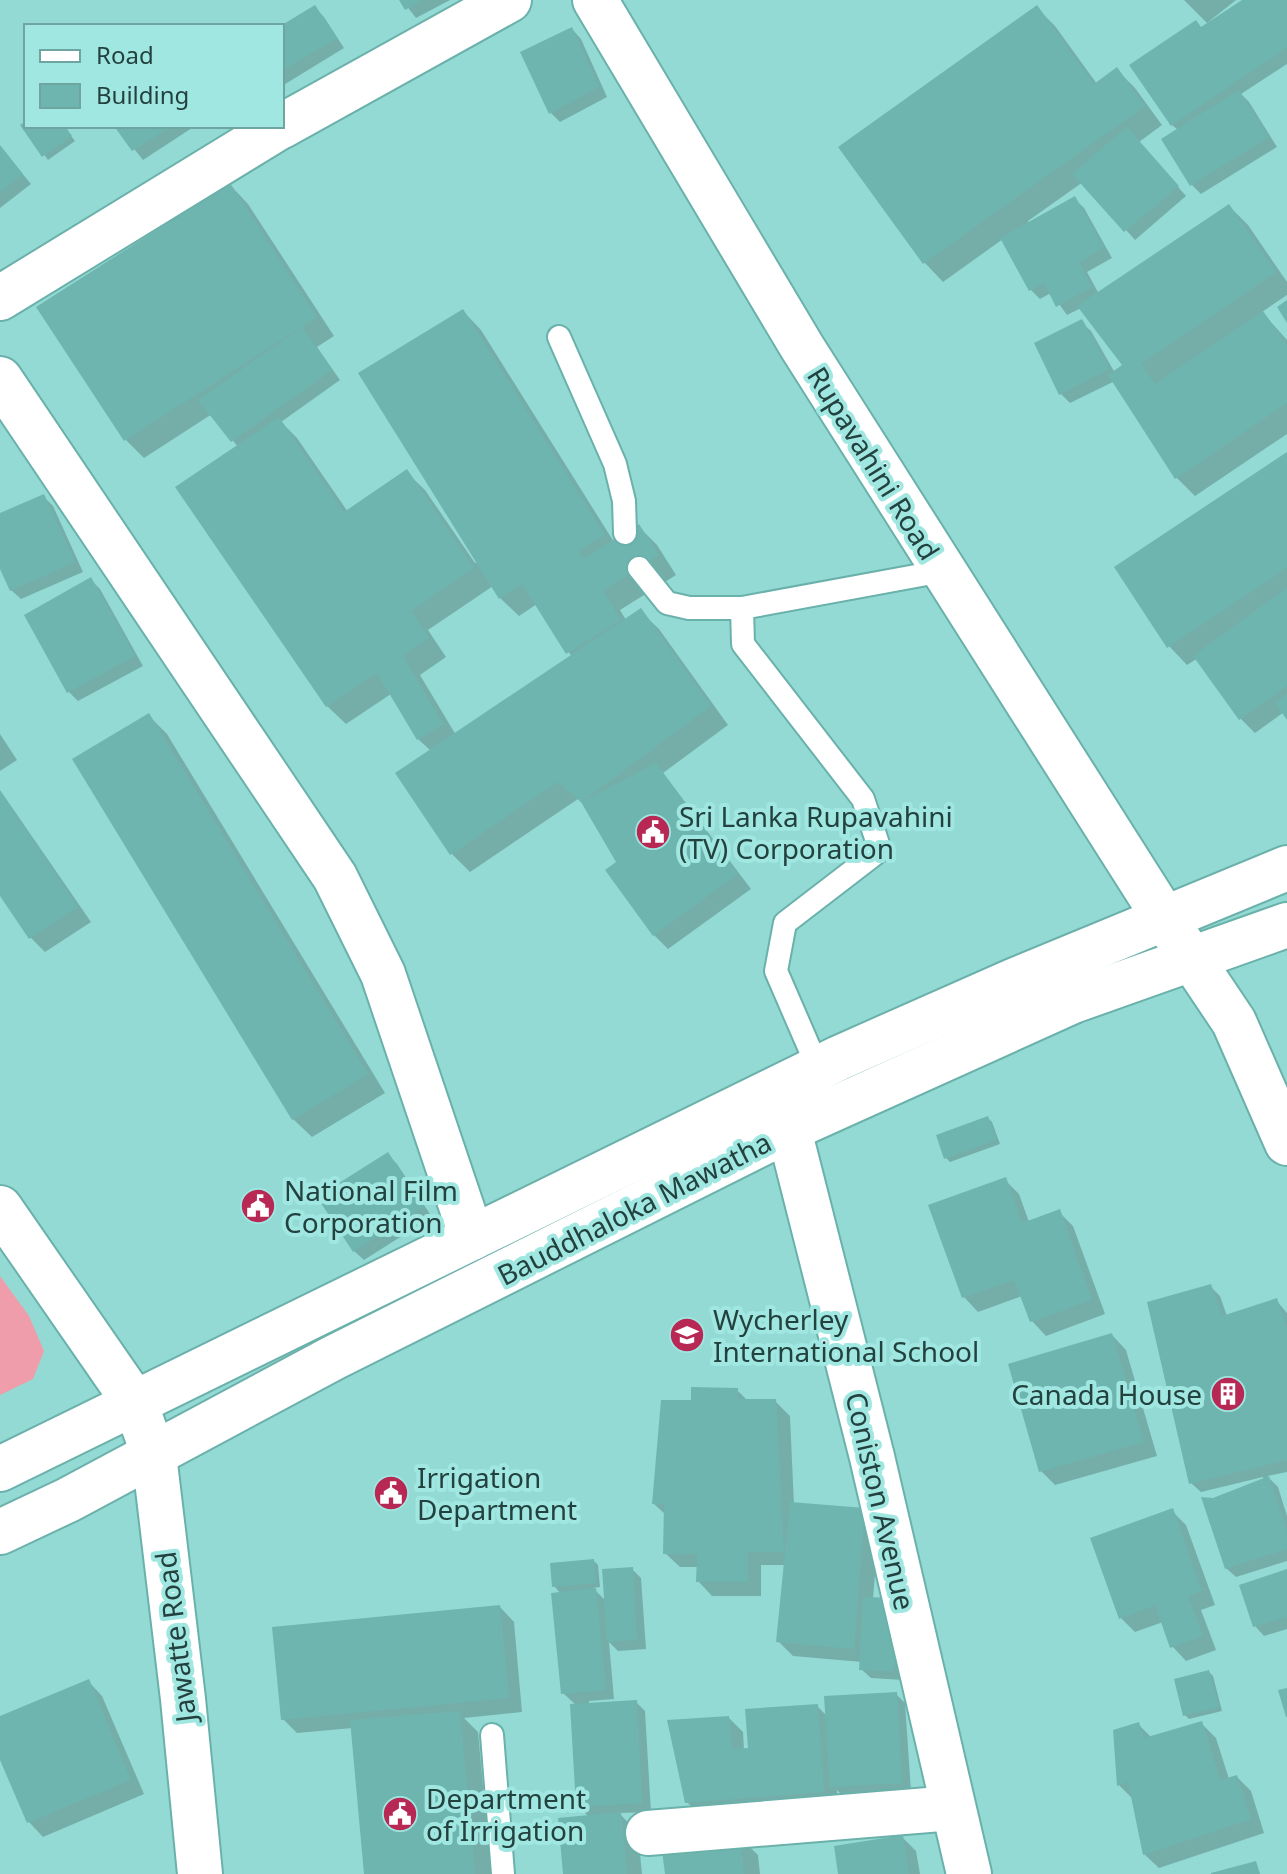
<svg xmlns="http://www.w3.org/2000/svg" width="1287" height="1874" viewBox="0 0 1287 1874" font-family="'Noto Sans',sans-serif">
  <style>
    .green { fill: #ef9dab }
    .shadow { fill: #0003; fill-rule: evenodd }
    .building { fill: #6fb5af }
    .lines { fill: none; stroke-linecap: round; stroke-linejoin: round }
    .lane-casing { stroke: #6bb1ab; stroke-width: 26 }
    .street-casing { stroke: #6bb1ab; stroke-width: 48 }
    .secondary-casing { stroke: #6bb1ab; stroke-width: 48 }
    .primary-casing { stroke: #6bb1ab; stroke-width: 48 }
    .lane { stroke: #fff; stroke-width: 22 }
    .street { stroke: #fff; stroke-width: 44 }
    .secondary { stroke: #fff; stroke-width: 44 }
    .primary { stroke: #fff; stroke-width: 44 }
    .labels { text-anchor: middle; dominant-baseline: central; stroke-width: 8; stroke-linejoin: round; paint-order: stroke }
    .street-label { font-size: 28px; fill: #23413e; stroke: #a0e7e1 }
    .poi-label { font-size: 28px; fill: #23413e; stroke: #a0e7e1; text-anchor: start }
  </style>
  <rect width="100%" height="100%" fill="#93dad4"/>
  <polygon class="green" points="0,1276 29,1316 44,1351 33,1379 0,1395"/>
  <g class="shadow">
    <polygon points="402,0 450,0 416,18"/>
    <polygon points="1184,0 1236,0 1207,23"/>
    <polygon points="1245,0 1287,0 1287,64 1241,94 1249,102 1277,147 1201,194 1192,185 1178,130 1172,125 1202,29"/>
    <polygon points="315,8 324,17 344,48 282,86 282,28"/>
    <polygon points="1037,8 1055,26 1097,84 1117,70 1135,88 1162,125 1139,142 1186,196 1135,240 1083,182 1028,221 1029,224 1075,199 1084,208 1112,258 1087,272 1099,294 1229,206 1248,225 1287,282 1287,295 1262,312 1287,340 1287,434 1195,496 1177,478 1115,381 1070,403 1061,394 1081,322 1091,331 1115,373 1125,365 1081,308 1067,315 1051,293 1040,299 1031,290 1003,239 943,282 925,263 841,148"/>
    <polygon points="572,29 581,39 607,97 560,122 551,113"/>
    <polygon points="26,123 26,126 64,126 75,141 48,160 23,125"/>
    <polygon points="116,126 195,126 143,160"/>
    <polygon points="0,147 31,184 0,208"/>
    <path d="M230,185L248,204L334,336L317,347L340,380L281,422L297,438L348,512L406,472L425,490L475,563L478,561L463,311L481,330L614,542L639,527L657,545L676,575L620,610L626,620L640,611L659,629L728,725L663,773L751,889L668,949L654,935L619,863L585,806L578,799L470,872L452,854L431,751L418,739L391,694L346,724L327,706L238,447L212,414L144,458L126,440ZM493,586L500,598L519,616L537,604L572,657L456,735L420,675L446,657L428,630Z"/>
    <polygon points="1287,455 1287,716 1284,712 1255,733 1241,719 1198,658 1187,665 1169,646"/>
    <polygon points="43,496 53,506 83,572 21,599 11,590 0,564 0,515"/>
    <polygon points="91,580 100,589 143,666 78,701 69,692"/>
    <polygon points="148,715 167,734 385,1093 312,1137 293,1119"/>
    <polygon points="0,734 17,760 0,771"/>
    <polygon points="0,790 91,922 45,952 31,938 0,892"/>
    <polygon points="988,1118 992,1122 1000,1144 950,1162 946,1158"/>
    <polygon points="388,1155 397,1164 432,1217 364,1260 354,1251"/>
    <polygon points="1005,1180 1019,1194 1029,1222 1059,1212 1073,1226 1105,1314 1046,1336 1032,1321 1022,1296 978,1312 964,1297"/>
    <polygon points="1211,1287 1220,1296 1227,1316 1276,1300 1287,1313 1287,1472 1267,1476 1278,1487 1287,1516 1287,1561 1236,1577 1226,1568 1214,1500 1264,1480 1263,1477 1201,1492 1191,1483"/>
    <polygon points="1112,1335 1126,1350 1157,1456 1055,1485 1041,1471"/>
    <polygon points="737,1390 748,1401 775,1401 790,1416 794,1505 864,1510 879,1525 873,1599 897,1600 903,1680 871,1678 861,1669 862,1662 793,1656 778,1641 786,1565 761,1565 761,1596 712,1596 698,1581 698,1567 680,1567 665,1553 666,1515 654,1504 693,1402"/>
    <polygon points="1172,1511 1186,1525 1215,1605 1201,1610 1216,1650 1186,1661 1172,1646 1163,1622 1135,1632 1121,1618"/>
    <polygon points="594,1561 598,1565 600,1587 593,1588 606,1601 632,1569 641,1578 646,1649 618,1651 609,1642 614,1699 589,1701 589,1705 636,1702 645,1711 651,1812 619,1813 638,1833 642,1874 565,1874 589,1817 578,1806 576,1705 563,1693 561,1594 554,1586"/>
    <polygon points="1287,1571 1287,1629 1264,1636 1255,1626"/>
    <polygon points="500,1607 514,1622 522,1712 464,1718 478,1732 491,1874 366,1874 353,1728 297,1733 283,1719"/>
    <polygon points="1209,1672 1213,1676 1222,1711 1189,1719 1185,1715"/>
    <polygon points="88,1681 102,1696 144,1794 43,1837 29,1822 0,1754 0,1718"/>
    <polygon points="896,1694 905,1703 911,1791 842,1795 837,1790 838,1806 701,1816 687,1802 729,1718 743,1732 744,1750 750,1750 817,1706 828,1717"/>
    <polygon points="1201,1723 1216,1738 1229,1779 1237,1777 1251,1791 1264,1833 1159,1868 1144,1854 1134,1800 1119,1785 1139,1725 1152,1738"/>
    <polygon points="739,1837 758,1855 760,1874 667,1874"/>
    <polygon points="902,1837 916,1851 920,1874 840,1874"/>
  </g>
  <g class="building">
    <polygon points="399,0 423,0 405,10"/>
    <polygon points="1242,0 1287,0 1287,48 1171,126 1129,65 1196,20 1201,27"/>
    <polygon points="315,5 337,38 282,71 282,25"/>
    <polygon points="1037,5 1094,84 1117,67 1145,106 923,264 838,147"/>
    <polygon points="572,27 599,87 549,114 520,52"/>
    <polygon points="1239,90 1269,137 1190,186 1161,139"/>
    <polygon points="26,121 26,126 65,126 72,136 42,157 20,125"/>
    <polygon points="114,126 172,126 132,151"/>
    <polygon points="1127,127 1179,186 1124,232 1072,174"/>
    <polygon points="0,145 23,174 0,192"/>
    <polygon points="230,183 317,317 124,441 36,307"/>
    <polygon points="1075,196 1104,248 1079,262 1092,287 1056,307 1044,283 1029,291 1000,238"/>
    <polygon points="1229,204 1276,272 1141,364 1155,384 1263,311 1287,345 1287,403 1175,479 1108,375 1122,365 1077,306"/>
    <polygon points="1287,300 1287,323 1277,307"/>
    <polygon points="463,309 605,535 578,551 583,559 639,524 659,555 603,591 621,620 566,654 522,584 499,599 358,373"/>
    <polygon points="1082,319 1110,369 1059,395 1034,343"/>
    <polygon points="302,327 332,370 231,442 198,400"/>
    <polygon points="279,417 344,512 407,469 474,568 411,611 429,638 403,656 443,724 417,740 377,673 326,707 175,487"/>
    <polygon points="1287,452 1287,568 1167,648 1114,567"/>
    <polygon points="44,494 75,562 10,591 0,569 0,513"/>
    <polygon points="91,577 135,656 67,693 24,615"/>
    <polygon points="1287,588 1287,686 1239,720 1193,656"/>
    <polygon points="641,608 711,706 581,802 558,782 450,855 395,773"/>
    <polygon points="1287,694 1287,720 1275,703"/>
    <polygon points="149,713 368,1074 292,1120 72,759"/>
    <polygon points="656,763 738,874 653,936 605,870 616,862 581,802"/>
    <polygon points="0,791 78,907 29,939 0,896"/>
    <polygon points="988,1116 997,1140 944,1159 936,1135"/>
    <polygon points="388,1152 424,1207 353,1252 317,1197"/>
    <polygon points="1006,1177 1022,1223 1060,1209 1092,1300 1030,1322 1014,1280 962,1298 928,1205"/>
    <polygon points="1211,1284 1222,1316 1277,1298 1287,1328 1287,1460 1189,1484 1147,1302"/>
    <polygon points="1112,1333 1144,1442 1039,1472 1008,1364"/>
    <polygon points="691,1387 738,1388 738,1399 776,1399 784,1552 748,1552 748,1582 696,1582 697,1554 663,1554 664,1504 652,1504 661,1400 691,1400"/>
    <polygon points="1269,1476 1287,1531 1287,1549 1225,1569 1201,1497 1213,1498"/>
    <polygon points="790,1502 865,1508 854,1649 776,1642"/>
    <polygon points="1173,1508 1202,1591 1188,1596 1203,1636 1170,1648 1155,1605 1119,1619 1090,1538"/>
    <polygon points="594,1559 596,1583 552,1587 550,1563"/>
    <polygon points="633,1567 637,1640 607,1642 602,1569"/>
    <polygon points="1287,1569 1287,1617 1253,1627 1239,1585"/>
    <polygon points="596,1588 606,1690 561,1694 551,1593"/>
    <polygon points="863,1597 898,1598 894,1671 859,1670"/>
    <polygon points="500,1605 509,1698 281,1720 272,1627"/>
    <polygon points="1209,1670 1219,1707 1183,1716 1174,1679"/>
    <polygon points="89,1679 131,1780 27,1823 0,1760 0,1716"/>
    <polygon points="1287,1688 1287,1717 1286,1717 1278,1690"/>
    <polygon points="897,1692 902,1783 830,1787 824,1696"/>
    <polygon points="637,1700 642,1803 576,1807 570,1704"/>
    <polygon points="818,1704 824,1792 685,1803 667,1720 729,1716 732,1749 748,1748 745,1709"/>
    <polygon points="460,1711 475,1874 364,1874 350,1720"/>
    <polygon points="1202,1721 1220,1780 1237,1775 1251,1819 1143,1855 1128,1782 1117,1786 1113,1730 1139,1722 1144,1738"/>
    <polygon points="621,1812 627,1874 563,1874 558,1818"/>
    <polygon points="740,1835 744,1874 665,1874 661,1843"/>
    <polygon points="903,1835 909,1874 838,1874 834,1846"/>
    <polygon points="1256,1861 1260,1874 1211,1874 1211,1873"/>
  </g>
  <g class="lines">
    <g class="lane-casing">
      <g id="lane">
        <polyline points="559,337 615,464 624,501 625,533"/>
        <polyline points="639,568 667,603 689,608 742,608"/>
        <polyline points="818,1068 776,971 785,923 880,850 863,799 743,644 742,608 943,571"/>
        <polyline points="492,1735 503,1874"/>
      </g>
    </g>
    <g class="street-casing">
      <g id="street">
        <polyline points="595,0 802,347 1165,919"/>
        <polyline points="282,126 509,0"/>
        <polyline points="0,298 281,126"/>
        <polyline points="0,379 335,877 383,974 472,1238"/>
        <polyline points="789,1130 872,1457 969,1874"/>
        <polyline points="0,1208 135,1403"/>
        <polyline points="648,1833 953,1808"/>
      </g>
    </g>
    <g class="secondary-casing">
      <g id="secondary">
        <polyline points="1165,919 1234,1022 1287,1143"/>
        <polyline points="135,1403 154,1455 183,1699 200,1874"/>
      </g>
    </g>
    <g class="primary-casing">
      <g id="primary">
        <polyline points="0,1469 839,1058 1013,981 1287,868"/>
        <polyline points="0,1532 68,1500 333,1358 798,1125 1073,1001 1287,925"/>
      </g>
    </g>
    <use href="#lane" class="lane"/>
    <use href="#street" class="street"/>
    <use href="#secondary" class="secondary"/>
    <use href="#primary" class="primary"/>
  </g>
  <defs>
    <g id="civic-disc" transform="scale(1.8)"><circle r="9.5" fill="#b72854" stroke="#a0e7e1"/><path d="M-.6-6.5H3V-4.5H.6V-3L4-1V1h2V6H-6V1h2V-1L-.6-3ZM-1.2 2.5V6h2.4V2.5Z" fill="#fff"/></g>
    <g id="school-disc" transform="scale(1.8)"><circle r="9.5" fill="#b72854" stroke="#a0e7e1"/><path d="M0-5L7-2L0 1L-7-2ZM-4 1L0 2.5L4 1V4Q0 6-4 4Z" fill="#fff"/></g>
    <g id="building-disc" transform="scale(1.8)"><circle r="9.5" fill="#b72854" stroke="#a0e7e1"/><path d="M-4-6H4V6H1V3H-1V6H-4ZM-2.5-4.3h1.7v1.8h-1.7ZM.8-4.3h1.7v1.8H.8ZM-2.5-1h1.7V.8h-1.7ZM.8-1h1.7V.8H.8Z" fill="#fff"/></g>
  </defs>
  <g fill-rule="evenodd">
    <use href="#civic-disc" x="653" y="832"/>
    <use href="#civic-disc" x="258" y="1206"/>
    <use href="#school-disc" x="687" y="1335"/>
    <use href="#building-disc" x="1228" y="1394"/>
    <use href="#civic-disc" x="391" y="1493"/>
    <use href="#civic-disc" x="400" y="1814"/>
  </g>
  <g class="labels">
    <g class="street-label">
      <text transform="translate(874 463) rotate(58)">Rupavahini Road</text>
      <text transform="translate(634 1208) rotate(-27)">Bauddhaloka Mawatha</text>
      <text transform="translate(881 1501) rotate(77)">Coniston Avenue</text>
      <text transform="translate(175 1637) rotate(-97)">Jawatte Road</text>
    </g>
    <g class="poi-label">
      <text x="679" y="816">Sri Lanka Rupavahini<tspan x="679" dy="32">(TV) Corporation</tspan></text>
      <text x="284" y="1190">National Film<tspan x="284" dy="32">Corporation</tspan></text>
      <text x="713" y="1319">Wycherley<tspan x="713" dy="32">International School</tspan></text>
      <text x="1202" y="1394" text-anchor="end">Canada House</text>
      <text x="417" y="1477">Irrigation<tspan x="417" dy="32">Department</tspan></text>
      <text x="426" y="1798">Department<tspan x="426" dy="32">of Irrigation</tspan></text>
    </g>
  </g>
  <rect x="24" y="24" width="260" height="104" fill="#a0e7e1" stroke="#6ea5a0" stroke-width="2"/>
  <rect x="40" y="50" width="40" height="12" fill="#ffffff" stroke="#6ea5a0" stroke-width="2"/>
  <text x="96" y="64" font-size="24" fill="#23413e">Road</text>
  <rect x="40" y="84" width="40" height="24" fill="#6fb5af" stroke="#6ea5a0" stroke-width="2"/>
  <text x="96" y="104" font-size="24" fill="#23413e">Building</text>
</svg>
